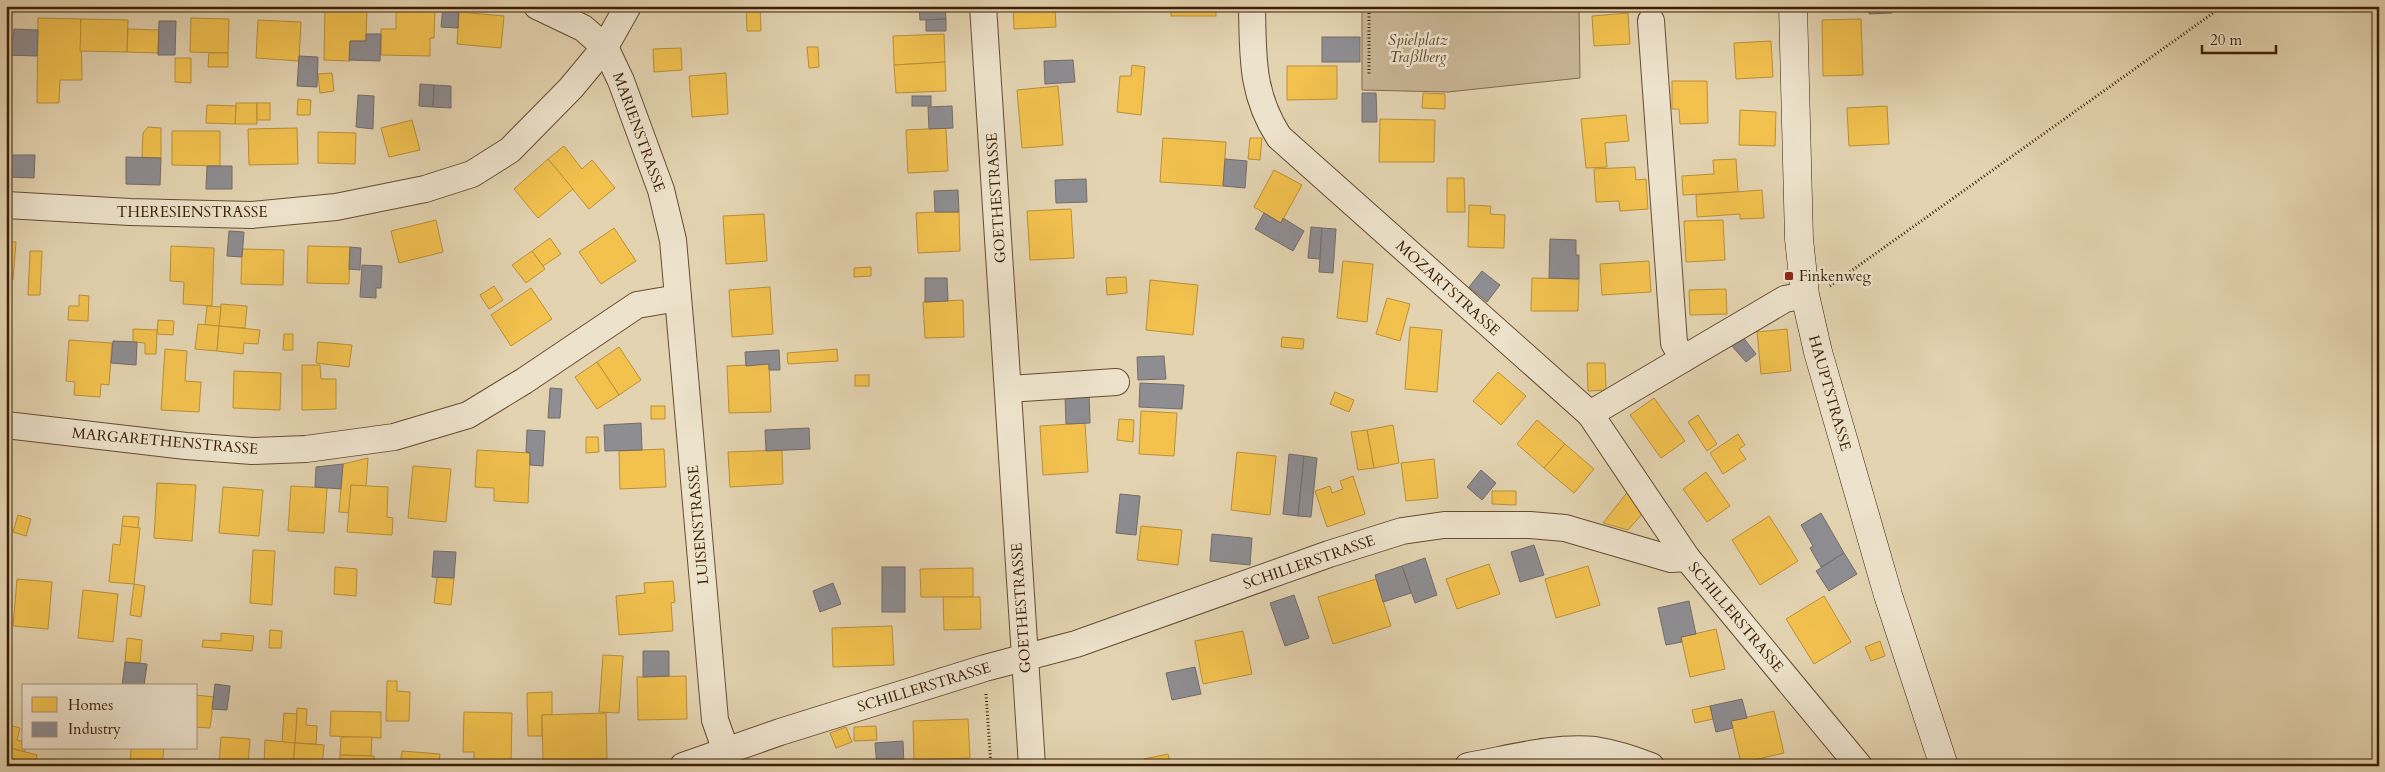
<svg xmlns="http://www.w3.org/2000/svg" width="2385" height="772" viewBox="0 0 2385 772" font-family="Cardo,serif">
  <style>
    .green { fill: #c7b493; stroke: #826a4c }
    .homes { fill: #f2c14e; stroke: #bb9038 }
    .industry { fill: #8d8d92; stroke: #756c68 }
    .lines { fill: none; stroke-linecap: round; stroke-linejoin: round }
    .street-casing { stroke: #664c30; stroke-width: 28 }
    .secondary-casing { stroke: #3c1f05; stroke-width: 29 }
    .path { stroke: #3c1f05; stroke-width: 3; stroke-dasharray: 1 2.5; stroke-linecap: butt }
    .street { stroke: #ede2cc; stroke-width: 26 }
    .secondary { stroke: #ede2cc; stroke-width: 28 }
    .poi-dot { fill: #8f2418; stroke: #ede2cc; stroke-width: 2 }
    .labels { text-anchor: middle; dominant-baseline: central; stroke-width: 5; stroke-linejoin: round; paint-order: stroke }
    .park-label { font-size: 15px; font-style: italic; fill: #5f4428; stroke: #ede2cc }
    .street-label { font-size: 15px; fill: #3c1f05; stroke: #ede2cc }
    .poi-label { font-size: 15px; fill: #3c1f05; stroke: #ede2cc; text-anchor: start }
  </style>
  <rect width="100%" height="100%" fill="#e3d3b0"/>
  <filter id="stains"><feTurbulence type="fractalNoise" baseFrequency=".004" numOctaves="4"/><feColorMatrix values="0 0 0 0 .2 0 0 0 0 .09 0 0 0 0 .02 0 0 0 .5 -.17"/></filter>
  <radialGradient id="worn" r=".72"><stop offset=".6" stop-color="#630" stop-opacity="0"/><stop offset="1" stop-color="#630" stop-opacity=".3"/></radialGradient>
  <polygon class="green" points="1362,6 1579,6 1580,78 1448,92 1362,90"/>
  <g class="homes">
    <polygon points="325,6 367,8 366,41 350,41 350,61 324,60"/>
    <polygon points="396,6 435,6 434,38 430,38 430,56 381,55 381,29 396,29"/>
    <polygon points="746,6 760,6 761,31 747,31"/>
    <polygon points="1013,6 1055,6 1056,27 1014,29"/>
    <rect x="1171" y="6" width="45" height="10"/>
    <polygon points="1302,6 1344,6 1344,9 1302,10"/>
    <polygon points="1582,6 1603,6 1603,10 1582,11"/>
    <polygon points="459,12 504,16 501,48 457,44"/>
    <polygon points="1628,13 1630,44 1594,46 1592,16"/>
    <polygon points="38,18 81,19 82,80 60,80 59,103 37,103"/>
    <polygon points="191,18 229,19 228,53 190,52"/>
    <polygon points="81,19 128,20 127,52 80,51"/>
    <polygon points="1861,19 1863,75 1823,76 1822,20"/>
    <polygon points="258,20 301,22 299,61 256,58"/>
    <polygon points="128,29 159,30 158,53 127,52"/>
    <polygon points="944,34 945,62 894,65 893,36"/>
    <polygon points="1771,41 1773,77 1736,79 1734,43"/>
    <polygon points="807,47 818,47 819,67 809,68"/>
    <polygon points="681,48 682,70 654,72 653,49"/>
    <polygon points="209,53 228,53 228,67 208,67"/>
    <polygon points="175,58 191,58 191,83 175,82"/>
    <polygon points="945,62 946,91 896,93 894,65"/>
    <polygon points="1132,65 1145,67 1141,115 1117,112 1120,76 1131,76"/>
    <polygon points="1287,66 1337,66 1337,99 1287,100"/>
    <polygon points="332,73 334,91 320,93 318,74"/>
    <polygon points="726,73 728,114 692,117 689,76"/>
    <polygon points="1672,81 1707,81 1708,123 1680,124 1679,109 1672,109"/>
    <polygon points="1058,86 1063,145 1022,148 1017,90"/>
    <polygon points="1423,93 1445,94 1445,109 1422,108"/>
    <polygon points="298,99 311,100 310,115 297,115"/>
    <polygon points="236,103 257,103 257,124 235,124"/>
    <rect x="257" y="103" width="13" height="17"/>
    <polygon points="207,105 236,106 235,124 206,123"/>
    <polygon points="1887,106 1889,144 1849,146 1847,108"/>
    <polygon points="1740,110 1776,112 1775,146 1739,145"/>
    <polygon points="1626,115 1629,141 1605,143 1607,167 1586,168 1581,119"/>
    <polygon points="1380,119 1435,120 1434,162 1379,162"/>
    <polygon points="412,120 420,150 389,157 381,128"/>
    <polygon points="148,127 161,128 161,158 142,158 143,133"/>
    <polygon points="297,128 298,164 249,165 248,129"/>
    <polygon points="946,128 948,171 908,173 906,130"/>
    <polygon points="172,131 220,131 220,166 172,165"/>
    <polygon points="318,132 356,133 355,164 318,163"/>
    <polygon points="1163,138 1226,142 1223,186 1160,182"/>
    <polygon points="1250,138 1262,138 1260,160 1248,159"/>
    <polygon points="564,146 582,169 592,160 615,188 589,209 548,159"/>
    <polygon points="548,159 573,189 538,218 514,189"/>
    <polygon points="1736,159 1738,192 1683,195 1682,176 1714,174 1713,160"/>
    <polygon points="1635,167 1636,180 1646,179 1648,209 1620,211 1619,201 1596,202 1594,169"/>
    <polygon points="1274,170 1302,185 1281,223 1254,207"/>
    <polygon points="1447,178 1464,178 1465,212 1447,212"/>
    <polygon points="1762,190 1764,218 1740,219 1740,214 1697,217 1696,195"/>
    <polygon points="1469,205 1491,206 1490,214 1505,215 1504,248 1468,247"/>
    <polygon points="1071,209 1074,258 1030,260 1027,211"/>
    <polygon points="935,212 959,212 960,251 918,253 916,213"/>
    <polygon points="764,214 767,261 726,264 723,216"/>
    <polygon points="436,220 443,252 399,263 391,231"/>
    <polygon points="1723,220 1725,260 1686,262 1684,221"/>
    <polygon points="614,228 636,261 601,284 579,252"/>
    <polygon points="550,238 561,254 543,266 532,251"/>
    <polygon points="6,241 16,242 13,280 6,279"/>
    <polygon points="171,246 214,248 212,306 183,304 184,282 170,281"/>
    <polygon points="308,246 350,247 349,284 307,283"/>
    <polygon points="242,249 284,250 283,285 241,284"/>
    <polygon points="30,251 42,251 40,295 28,295"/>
    <polygon points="532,251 545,269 526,283 512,265"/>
    <polygon points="1343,261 1373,264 1367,322 1337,318"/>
    <polygon points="1649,261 1651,292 1602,295 1600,264"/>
    <polygon points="871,267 871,276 854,277 854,268"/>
    <polygon points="1126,277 1127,293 1107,295 1106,278"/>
    <polygon points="1532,278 1579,279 1578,311 1531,311"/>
    <polygon points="1150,280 1198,285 1193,335 1146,330"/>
    <polygon points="494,286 503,300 489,309 480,295"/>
    <polygon points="770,287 773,334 732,337 729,290"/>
    <polygon points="531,288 552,319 511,346 491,315"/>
    <polygon points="1726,289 1727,314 1690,315 1689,290"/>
    <polygon points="79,295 89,296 88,321 68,320 69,306 79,306"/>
    <polygon points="1387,298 1410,304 1400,341 1376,334"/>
    <polygon points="963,300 964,337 925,338 923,302"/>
    <polygon points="221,304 247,306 245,328 219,326"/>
    <polygon points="207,306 221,307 219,326 205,325"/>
    <polygon points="158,320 174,321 173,335 157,334"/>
    <polygon points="198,324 219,326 217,351 195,349"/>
    <polygon points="219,326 260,330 258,344 244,343 243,354 217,351"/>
    <polygon points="1410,327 1442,330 1437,392 1405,389"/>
    <polygon points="133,329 157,330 156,354 145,354 145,343 133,342"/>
    <polygon points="1787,329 1791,371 1761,374 1757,332"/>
    <polygon points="284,334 293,334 293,350 283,350"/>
    <polygon points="1282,337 1304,339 1303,349 1281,347"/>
    <polygon points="69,340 112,343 109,385 101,384 100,397 74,395 75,382 66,381"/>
    <polygon points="318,342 352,345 349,367 316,363"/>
    <polygon points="619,347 641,380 619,395 597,362"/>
    <polygon points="165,349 187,351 185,381 201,382 199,412 161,410"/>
    <polygon points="837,349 838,361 788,364 787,353"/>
    <polygon points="597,362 619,395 597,409 575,377"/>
    <polygon points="1587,363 1605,363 1606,390 1588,391"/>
    <polygon points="769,364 771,412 729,413 727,366"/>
    <polygon points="302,365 320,365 321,379 336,379 336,409 302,410"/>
    <polygon points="234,371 281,373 280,410 233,408"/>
    <polygon points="1498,372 1526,396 1501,425 1473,401"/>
    <rect x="855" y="375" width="14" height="11"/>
    <polygon points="1335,392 1354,400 1349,412 1330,404"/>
    <polygon points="1654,398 1685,441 1661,458 1630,415"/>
    <rect x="651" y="406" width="14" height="13"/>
    <polygon points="1141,411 1177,413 1174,456 1139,454"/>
    <polygon points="1698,415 1717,444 1707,451 1688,422"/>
    <polygon points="1119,419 1134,420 1133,442 1117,440"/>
    <polygon points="1537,420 1565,444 1544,468 1517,444"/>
    <polygon points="1085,423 1088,472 1043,475 1040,426"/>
    <polygon points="1393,425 1399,463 1374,468 1367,430"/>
    <polygon points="1367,430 1374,468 1358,470 1351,432"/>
    <polygon points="1738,434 1745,445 1739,449 1746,459 1723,474 1710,453"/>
    <polygon points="586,437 598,437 599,452 586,453"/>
    <polygon points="1565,444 1594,469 1574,493 1544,468"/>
    <polygon points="664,449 666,487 620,489 619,451"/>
    <polygon points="477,450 530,453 528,503 494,501 494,488 475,487"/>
    <polygon points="782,450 783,484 730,487 728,452"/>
    <polygon points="1237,452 1276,456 1270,515 1231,510"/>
    <polygon points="368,458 366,487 351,485 349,513 339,512 343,464"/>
    <polygon points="1434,459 1438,498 1406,501 1401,463"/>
    <polygon points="413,466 451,469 446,522 408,518"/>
    <polygon points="1706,472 1730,506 1707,522 1683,489"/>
    <polygon points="1353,476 1365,514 1327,527 1315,491 1330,486 1332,493 1343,489 1340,481"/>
    <polygon points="157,483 196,485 192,541 154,538"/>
    <polygon points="351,485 388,487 387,517 393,518 392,535 347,532"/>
    <polygon points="291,486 327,488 324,533 288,531"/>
    <polygon points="223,487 263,490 259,536 219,533"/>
    <polygon points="1629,490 1643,513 1628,530 1603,523"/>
    <polygon points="1492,491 1516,491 1516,505 1492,504"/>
    <polygon points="18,515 31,519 26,536 13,532"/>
    <polygon points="123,516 139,517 138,528 122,526"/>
    <polygon points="1769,516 1798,561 1760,585 1732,540"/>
    <polygon points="122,526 140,528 134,584 109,582 113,544 120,545"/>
    <polygon points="1141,526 1182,530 1178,565 1137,560"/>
    <polygon points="253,550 275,551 272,605 250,603"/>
    <polygon points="1489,564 1500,594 1457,609 1446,579"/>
    <polygon points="1588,566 1600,605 1556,618 1545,579"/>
    <polygon points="335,567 357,569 356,596 334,594"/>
    <polygon points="973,568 973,597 921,597 920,569"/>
    <polygon points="437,577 454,578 451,605 434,603"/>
    <polygon points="17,579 52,582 48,629 13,626"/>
    <polygon points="1376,579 1391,626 1333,644 1318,597"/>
    <polygon points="673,581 675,602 671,603 673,631 619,635 616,596 645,593 644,583"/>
    <polygon points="134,584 145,586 141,617 130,615"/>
    <polygon points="83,590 118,594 113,642 78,638"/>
    <polygon points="1824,596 1851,642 1814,664 1786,619"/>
    <polygon points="943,597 980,597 981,629 944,630"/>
    <polygon points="892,626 894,665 833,667 832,628"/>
    <polygon points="1716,629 1725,669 1690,677 1681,637"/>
    <polygon points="270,630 282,631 281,648 269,648"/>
    <polygon points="1243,631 1252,674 1203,684 1195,641"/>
    <polygon points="221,633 254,636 252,651 202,647 203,640 221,641"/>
    <polygon points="127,638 142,640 140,663 125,662"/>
    <polygon points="1880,641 1885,656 1871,661 1865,647"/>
    <polygon points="603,655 623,656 619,713 599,712"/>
    <polygon points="686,676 687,719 638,720 637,677"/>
    <polygon points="387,681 397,681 397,691 410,692 409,721 386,721"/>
    <polygon points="552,692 552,715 542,715 542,736 528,736 527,693"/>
    <polygon points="196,695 214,697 210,728 196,727"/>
    <polygon points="1710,706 1713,719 1695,723 1692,710"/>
    <polygon points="297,708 307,709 306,725 317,726 316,744 295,743"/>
    <polygon points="331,711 381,712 381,738 330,736"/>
    <polygon points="1774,711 1784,753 1741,763 1731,721"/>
    <polygon points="464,712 512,713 511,766 474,766 474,752 463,752"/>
    <polygon points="284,713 297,714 295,743 282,742"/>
    <polygon points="606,713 607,759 543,760 542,715"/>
    <polygon points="968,719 970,758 914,760 913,721"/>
    <polygon points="6,724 20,728 17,740 24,742 25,752 6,747"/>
    <polygon points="876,726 877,740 854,741 854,727"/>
    <polygon points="846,727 852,742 836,748 830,733"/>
    <polygon points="221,737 250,739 248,766 219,766"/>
    <polygon points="341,737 372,737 371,756 340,755"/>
    <polygon points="265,740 295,743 293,766 264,766"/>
    <polygon points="295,743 324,745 322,766 293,766"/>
    <polygon points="6,747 37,755 34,766 6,766"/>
    <polygon points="131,748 164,748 162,766 130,764"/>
    <polygon points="402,751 440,754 439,766 400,766"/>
    <polygon points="1168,754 1171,766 1145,766 1144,759"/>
    <polygon points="340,755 374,756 374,766 340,766"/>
    <polygon points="753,762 770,763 770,766 752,766"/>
    <polygon points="1144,762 1145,766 1124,766"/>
  </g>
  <g class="industry">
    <polygon points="443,6 459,7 458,28 441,27"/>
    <polygon points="919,6 945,6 946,19 920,20"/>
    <polygon points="1868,6 1892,6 1892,13 1869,14"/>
    <polygon points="946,19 946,31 926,31 926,20"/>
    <polygon points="159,21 176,21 175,55 158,55"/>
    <polygon points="14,29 38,30 37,56 6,55 6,39 13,39"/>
    <polygon points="366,34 381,34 380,61 349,60 350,41 366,41"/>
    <rect x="1322" y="37" width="38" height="25"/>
    <polygon points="299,56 318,57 317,87 297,86"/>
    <polygon points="1073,60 1075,82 1045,84 1044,61"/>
    <polygon points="420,84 434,85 433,107 419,106"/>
    <polygon points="434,85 451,86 451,108 433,107"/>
    <polygon points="1362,93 1376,93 1377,122 1362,122"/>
    <polygon points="358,95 374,96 373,129 356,127"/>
    <rect x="912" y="96" width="19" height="10"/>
    <polygon points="952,106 953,128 929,129 928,107"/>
    <polygon points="10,155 35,155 34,178 9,177"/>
    <polygon points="126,157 161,158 160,185 126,184"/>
    <polygon points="1225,159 1247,161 1245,188 1223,186"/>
    <polygon points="207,166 232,166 232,189 206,189"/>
    <polygon points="1086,179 1087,202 1056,203 1055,180"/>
    <polygon points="958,190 959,212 935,212 934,191"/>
    <polygon points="1264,213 1281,223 1283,218 1304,231 1293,251 1255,229"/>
    <polygon points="1311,227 1322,228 1320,259 1308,258"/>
    <polygon points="1322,228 1336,229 1333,273 1319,272"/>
    <polygon points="229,231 244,232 242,257 227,256"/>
    <polygon points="1550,239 1576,240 1576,255 1579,255 1579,279 1549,278"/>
    <polygon points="350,247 361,248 360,270 349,269"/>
    <polygon points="362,265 382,266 381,288 376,288 376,298 360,297"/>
    <polygon points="1482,271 1500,285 1487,302 1469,287"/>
    <polygon points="925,278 947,278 948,301 925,302"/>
    <polygon points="1742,336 1756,354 1746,362 1731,345"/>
    <polygon points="113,341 137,342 136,365 111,363"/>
    <polygon points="779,350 780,370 769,370 769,364 746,366 745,352"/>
    <polygon points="1164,356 1166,379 1138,380 1137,357"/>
    <polygon points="1140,383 1184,385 1182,409 1139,407"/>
    <polygon points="550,388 562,389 560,418 548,418"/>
    <polygon points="1089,394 1090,423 1066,424 1065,395"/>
    <polygon points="641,423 642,450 605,451 604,425"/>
    <polygon points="809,428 810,449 766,451 765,430"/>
    <polygon points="527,430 545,431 543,466 530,465 530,453 526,452"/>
    <polygon points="1289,454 1304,456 1298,516 1283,514"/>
    <polygon points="1304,456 1317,458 1311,517 1298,516"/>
    <polygon points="343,464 341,489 315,487 316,467"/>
    <polygon points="1481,470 1496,483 1482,500 1467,487"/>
    <polygon points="1120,494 1140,496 1136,535 1116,533"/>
    <polygon points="1821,513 1844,553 1821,567 1810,548 1813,546 1801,525"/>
    <polygon points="1212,534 1252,538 1250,565 1210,561"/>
    <polygon points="1534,545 1544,575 1520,582 1511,552"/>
    <polygon points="434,551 456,552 454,578 432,577"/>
    <polygon points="1844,553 1857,574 1829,591 1816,571"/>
    <polygon points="1425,558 1437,595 1415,603 1402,566"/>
    <polygon points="1402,566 1411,593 1383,602 1375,575"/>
    <rect x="882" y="567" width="23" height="45"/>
    <polygon points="833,583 841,604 820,612 813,591"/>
    <polygon points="1294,595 1309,638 1285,646 1270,603"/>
    <polygon points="1689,601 1696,634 1681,637 1682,642 1666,645 1658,608"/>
    <polygon points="643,651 669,651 669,676 643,677"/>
    <polygon points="125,662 147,664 144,686 122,686"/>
    <polygon points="1195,667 1201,694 1172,700 1166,673"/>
    <polygon points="215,684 230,686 227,710 212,709"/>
    <polygon points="1742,699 1747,718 1731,721 1733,728 1716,732 1710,706"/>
    <polygon points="903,741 904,766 877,766 875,743"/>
  </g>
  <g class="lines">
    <g class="street-casing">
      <g id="street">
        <polyline points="537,6 583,28 605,47 621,81 661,190 673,240 715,720 726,751"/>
        <polyline points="983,6 1032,766"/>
        <path d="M1252,6C1253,56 1251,94 1279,137L1590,414L1687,558L1859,766"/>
        <polyline points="6,205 130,212 252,215 336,207 425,189 472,174 510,150 571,88 605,47 628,6"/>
        <polyline points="1683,359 1785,299 1805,295"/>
        <polyline points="1008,389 1116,382"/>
        <polyline points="1590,414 1683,359 1674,343 1651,21"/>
        <polyline points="6,425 186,446 252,451 306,449 394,437 468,415 524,381 637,305 678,298"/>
        <polyline points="683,766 780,732 985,668 1076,644 1329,554 1402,531 1444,525 1530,525 1565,528 1671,559 1687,558"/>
        <path d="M1468,766C1509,759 1553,746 1595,750C1614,753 1633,759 1651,766"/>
      </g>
    </g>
    <g class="secondary-casing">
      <polyline id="secondary" points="1793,6 1799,239 1805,295 1818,352 1888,595 1944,766"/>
    </g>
    <g class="path">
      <polyline points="1369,6 1369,74"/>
      <polyline points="1830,286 2223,6"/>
      <polyline points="986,694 991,766"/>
    </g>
    <use href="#street" class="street"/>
    <use href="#secondary" class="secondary"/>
  </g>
  <rect class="poi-dot" x="1784" y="271" width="10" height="10" rx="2.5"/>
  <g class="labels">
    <g class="park-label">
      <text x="1418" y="40">Spielplatz<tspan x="1418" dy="17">Traßlberg</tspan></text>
    </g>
    <g class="street-label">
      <text transform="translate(639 132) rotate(70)">MARIENSTRASSE</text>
      <text transform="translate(996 198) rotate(-94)">GOETHESTRASSE</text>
      <text x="192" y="212">THERESIENSTRASSE</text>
      <text transform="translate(1448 288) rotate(42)">MOZARTSTRASSE</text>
      <text transform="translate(1830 393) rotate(74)">HAUPTSTRASSE</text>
      <text transform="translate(165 441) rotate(5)">MARGARETHENSTRASSE</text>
      <text transform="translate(698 525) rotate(-95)">LUISENSTRASSE</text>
      <text transform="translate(1309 562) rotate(-19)">SCHILLERSTRASSE</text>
      <text transform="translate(1021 608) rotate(-94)">GOETHESTRASSE</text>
      <text transform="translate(1736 617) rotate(50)">SCHILLERSTRASSE</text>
      <text transform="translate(924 687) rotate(-17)">SCHILLERSTRASSE</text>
    </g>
    <g class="poi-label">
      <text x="1799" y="276">Finkenweg</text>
    </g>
  </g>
  <rect width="2385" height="772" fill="none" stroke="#e3d3b0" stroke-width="25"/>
  <rect x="8" y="8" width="2370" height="757" fill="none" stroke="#3c1f05" stroke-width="2.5"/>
  <rect x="12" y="12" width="2360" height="747" fill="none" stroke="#3c1f05"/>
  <rect x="22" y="684" width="175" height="65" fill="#ede2cc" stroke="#a6947c"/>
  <rect x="32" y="697" width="25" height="15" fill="#f2c14e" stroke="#a6947c"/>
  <text x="68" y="710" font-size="15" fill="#3c1f05">Homes</text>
  <rect x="32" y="722" width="25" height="15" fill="#8d8d92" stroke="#a6947c"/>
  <text x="68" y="734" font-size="15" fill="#3c1f05">Industry</text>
  <path d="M2202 45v8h74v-8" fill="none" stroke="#3c1f05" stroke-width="2.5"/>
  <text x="2210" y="45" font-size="15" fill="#3c1f05" stroke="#ede2cc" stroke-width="4" paint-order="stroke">20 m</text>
  <rect width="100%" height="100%" filter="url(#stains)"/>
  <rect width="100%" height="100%" fill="url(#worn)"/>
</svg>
